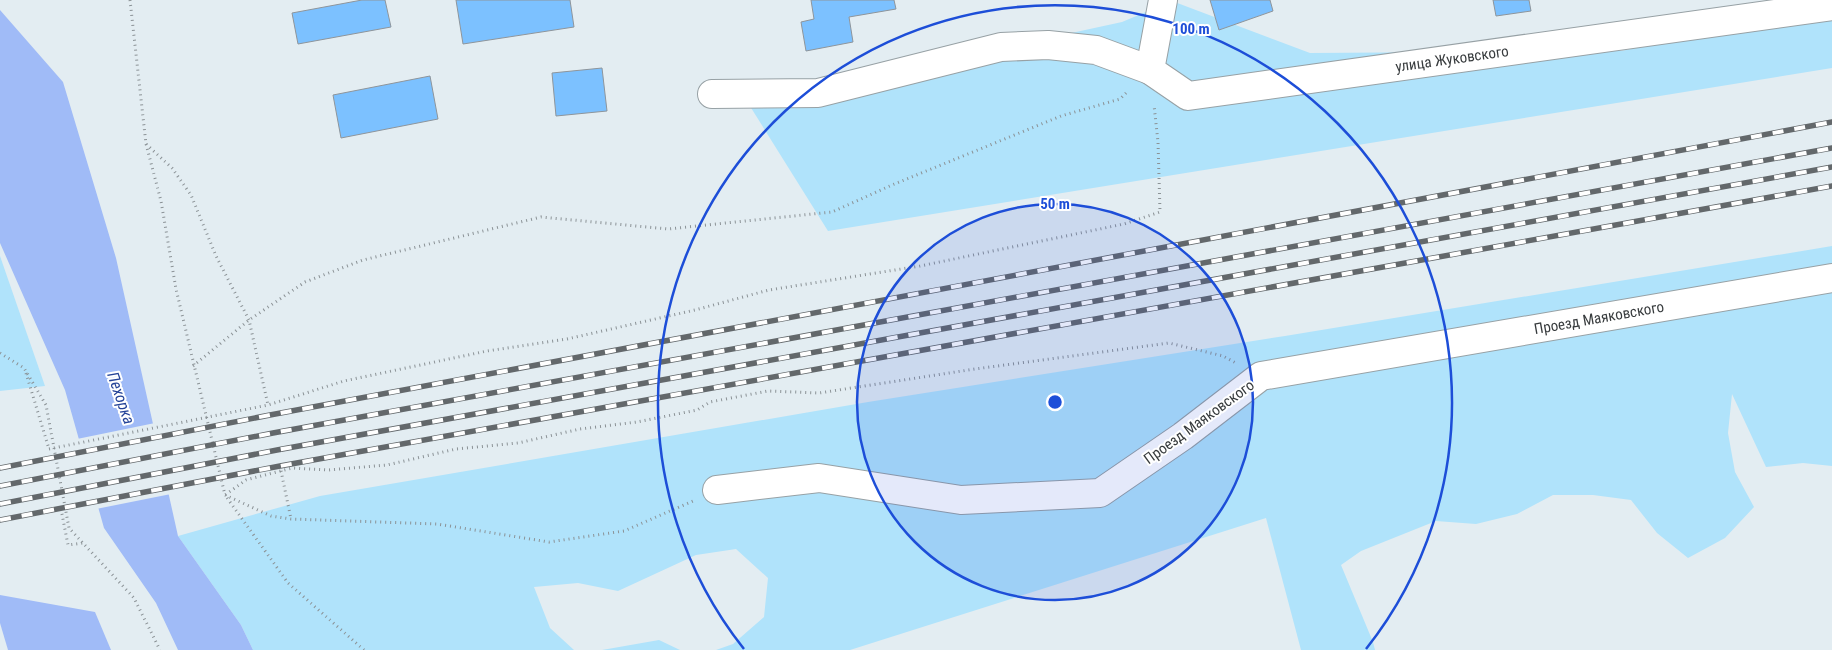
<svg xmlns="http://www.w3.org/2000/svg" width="1832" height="650" viewBox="0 0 1832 650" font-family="'Roboto Condensed',sans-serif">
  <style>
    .green { fill: #b0e3fb }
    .water { fill: #a0bbf7 }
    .pier { fill: #e3edf2 }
    .building { fill: #7cc1ff; stroke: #8e959b }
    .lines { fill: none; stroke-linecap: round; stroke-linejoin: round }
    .minor-casing { stroke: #97a1a5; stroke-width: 30 }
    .path { stroke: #8b9296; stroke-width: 3; stroke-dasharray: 1 4; stroke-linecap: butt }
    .minor { stroke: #fff; stroke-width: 28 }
    .rail-casing { stroke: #63686b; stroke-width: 5.5 }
    .rail { stroke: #fff; stroke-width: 4; stroke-dasharray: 11; stroke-linecap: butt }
    .path-bridge { stroke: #8b9296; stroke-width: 3; stroke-dasharray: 1 4; stroke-linecap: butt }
    .ring { fill: none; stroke: #1d4ed8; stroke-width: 2.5 }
    .labels { text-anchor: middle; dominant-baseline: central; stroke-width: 4; stroke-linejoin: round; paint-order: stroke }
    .street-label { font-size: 15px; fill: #373b3d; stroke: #fff }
    .water-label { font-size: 16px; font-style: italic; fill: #234297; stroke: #fff }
    .centre { fill: #1d4ed8; stroke: #fff; stroke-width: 2.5 }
    .ring-label { font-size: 15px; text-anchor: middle; font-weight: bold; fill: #1d4ed8; stroke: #fff; stroke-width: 4; stroke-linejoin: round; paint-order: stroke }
  </style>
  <rect width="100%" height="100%" fill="#e3edf2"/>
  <g class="green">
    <polygon points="1172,1 1310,53 1621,51 1832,10 1832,68 828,231 748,103 1122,22"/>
    <polygon points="1832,246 1832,466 1803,463 1766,467 1732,394 1728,433 1735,472 1754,507 1725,538 1688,558 1657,533 1631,500 1593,495 1553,495 1517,514 1476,524 1436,521 1361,551 1341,565 1373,642 1375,650 1301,650 1266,518 850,650 716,650 733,644 764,617 768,578 736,549 696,555 618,591 578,583 534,587 550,628 574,650 253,650 241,625 178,536 320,496 868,402 1285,336"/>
    <polygon points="0,256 45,386 0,391"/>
    <polygon points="659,640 680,650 602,650"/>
  </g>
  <g class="water">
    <polygon points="0,10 63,82 116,258 178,536 241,625 253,650 178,650 156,603 104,528 65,390 0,243"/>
    <polygon points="0,595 95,612 111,650 8,650 0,623"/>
  </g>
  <polygon class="pier" points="155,423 171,494 96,509 77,439"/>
  <g class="building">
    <polygon points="362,0 385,0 391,27 298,44 292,13"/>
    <polygon points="456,0 570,0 574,27 463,44"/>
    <polygon points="811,0 894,0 896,9 849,17 853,42 806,51 801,22 814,19"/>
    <polygon points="1210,0 1270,0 1273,11 1219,30"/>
    <polygon points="1493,0 1529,0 1531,11 1496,16"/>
    <polygon points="602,68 607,111 556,116 552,73"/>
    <polygon points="430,76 438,119 341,138 333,95"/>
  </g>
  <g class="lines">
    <g class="minor-casing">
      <g id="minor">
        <polyline points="1163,0 1150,70 1188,96 1832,6"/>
        <polyline points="712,94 818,93 1001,47 1048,45 1096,50 1150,70"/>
        <polyline points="717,490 819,478 961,500 1100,493 1183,436 1261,376 1832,278"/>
      </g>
    </g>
    <g class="path">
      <polyline points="130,0 146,144 172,168 191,195 216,256 249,320 268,405 344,381 487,351 567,339 695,310 769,290 920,266 1124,224 1160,212 1158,142 1154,105"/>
      <polyline points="146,144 161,201 176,289 225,495 271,516 291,519 437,524 549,542 624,531 693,501"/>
      <polyline points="0,353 24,368 46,405 69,528 134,598 160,650"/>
      <polyline points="193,366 249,320 305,282 363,260 541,217 668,229 832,212 892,185 1061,116 1120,99 1128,91"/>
      <polyline points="26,373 49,449"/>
      <polyline points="280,466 291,519"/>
      <polyline points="61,509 68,545 83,543"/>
      <polyline points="364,650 288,583 225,495 246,480 292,468 328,470 387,465 456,449 518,443 580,429 637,422 697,410 710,402 768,391 819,393 975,369 1169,343 1223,356 1236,363"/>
    </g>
    <use href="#minor" class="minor"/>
    <g class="rail-casing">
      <g id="rail">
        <polyline points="0,468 270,415 1832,122"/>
        <polyline points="0,486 273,433 1832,148"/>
        <polyline points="0,504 277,450 1832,167"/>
        <polyline points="0,520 280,466 1832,186"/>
      </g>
    </g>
    <use href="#rail" class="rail"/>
    <polyline class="path-bridge" points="49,449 268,405"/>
  </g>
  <circle cx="1055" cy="402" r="198" fill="#1d4ed8" fill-opacity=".12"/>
  <g class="ring">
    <circle cx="1055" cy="402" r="198"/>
    <path d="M744 649A397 397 0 1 1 1366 649"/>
  </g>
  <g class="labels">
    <g class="street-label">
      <text transform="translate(1452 59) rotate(-8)">улица Жуковского</text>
      <text transform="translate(1599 318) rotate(-10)">Проезд Маяковского</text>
      <text transform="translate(1199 422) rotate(-36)">Проезд Маяковского</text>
    </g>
    <g class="water-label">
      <text transform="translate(121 398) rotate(71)">Пехорка</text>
    </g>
  </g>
  <circle cx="1055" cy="402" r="8" class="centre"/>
  <g class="ring-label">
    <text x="1191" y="34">100 m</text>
    <text x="1055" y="209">50 m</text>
  </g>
</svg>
